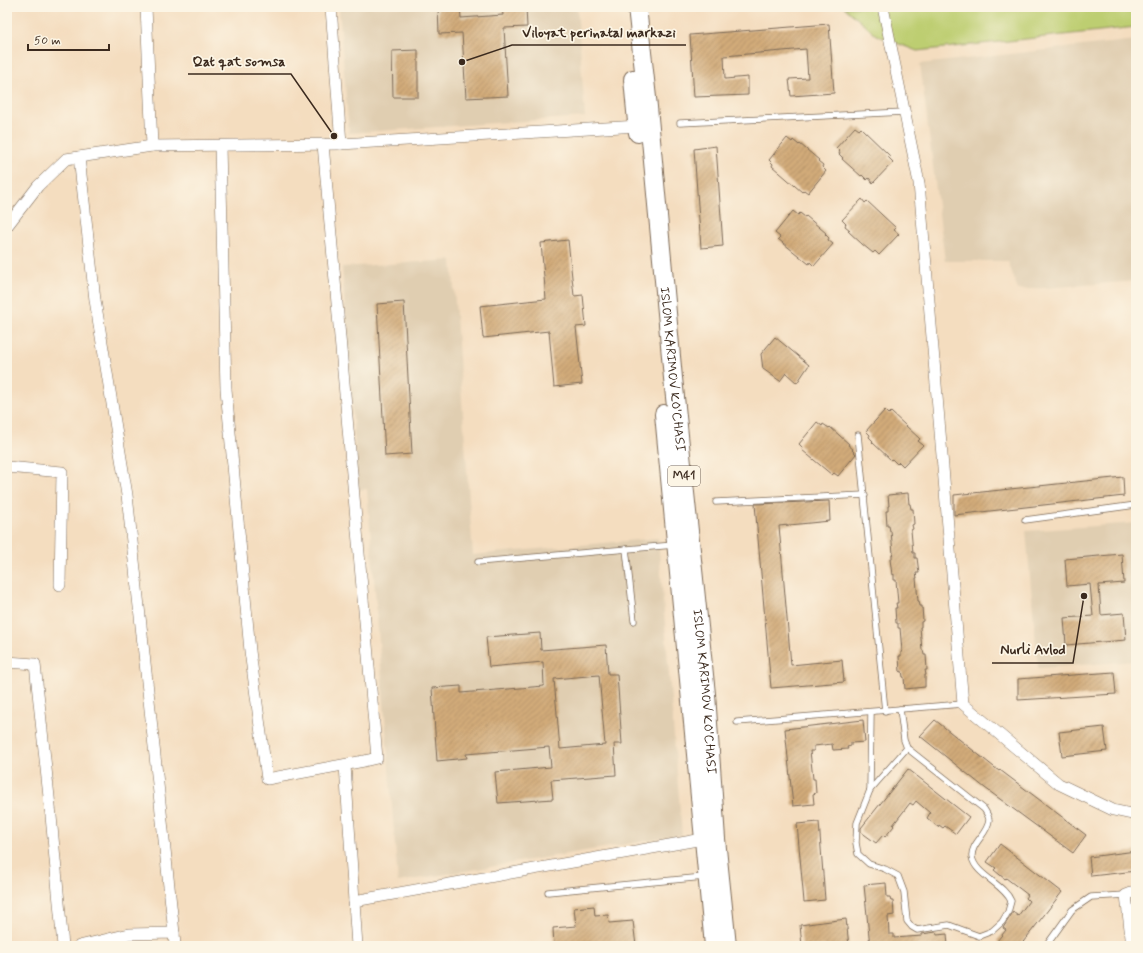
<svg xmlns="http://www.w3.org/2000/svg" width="1143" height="953" viewBox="0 0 1143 953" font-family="Mynerve,sans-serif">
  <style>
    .built { fill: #e0ceb1 }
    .pitch { fill: #bdce71; stroke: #7c7c48 }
    .building { fill: url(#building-hatch); fill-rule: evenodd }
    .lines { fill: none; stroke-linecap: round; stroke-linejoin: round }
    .service-casing { stroke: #7c6956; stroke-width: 7 }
    .minor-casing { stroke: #7c6956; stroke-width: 12 }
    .primary-casing { stroke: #7c6956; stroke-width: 20 }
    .service { stroke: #fff; stroke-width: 5.5 }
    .minor { stroke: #fff; stroke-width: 11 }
    .primary { stroke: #fff; stroke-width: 18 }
    .labels { text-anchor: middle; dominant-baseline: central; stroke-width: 3.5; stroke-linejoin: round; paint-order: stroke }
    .shield { fill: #fcf5e5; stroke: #75675a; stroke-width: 1 }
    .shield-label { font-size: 12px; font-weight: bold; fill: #3b2a1e }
    .street-label { font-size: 13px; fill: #3b2a1e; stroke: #fcf5e5 }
    .leader { fill: none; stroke: #3b2a1e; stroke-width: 1.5 }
    .callout-dot { fill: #3b2a1e; stroke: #fcf5e5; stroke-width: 1.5 }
    .callout-label { font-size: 14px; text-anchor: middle; font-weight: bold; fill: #3b2a1e; stroke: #fcf5e5; stroke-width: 3.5; stroke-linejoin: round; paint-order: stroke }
  </style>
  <defs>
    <pattern id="building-hatch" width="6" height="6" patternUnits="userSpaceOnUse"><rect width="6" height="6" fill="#d2ab79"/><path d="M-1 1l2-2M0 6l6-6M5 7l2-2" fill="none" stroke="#ac8b63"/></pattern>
  </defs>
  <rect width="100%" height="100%" fill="#fcf5e5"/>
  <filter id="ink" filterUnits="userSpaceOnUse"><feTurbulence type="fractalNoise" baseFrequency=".025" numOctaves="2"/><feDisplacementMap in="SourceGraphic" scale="8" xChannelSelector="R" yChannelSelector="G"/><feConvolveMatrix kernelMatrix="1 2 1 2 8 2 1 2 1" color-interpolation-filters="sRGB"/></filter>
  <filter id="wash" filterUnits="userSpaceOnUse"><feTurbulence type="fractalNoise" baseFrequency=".012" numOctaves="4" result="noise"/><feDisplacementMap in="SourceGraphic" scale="16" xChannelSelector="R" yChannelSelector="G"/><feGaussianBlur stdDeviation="0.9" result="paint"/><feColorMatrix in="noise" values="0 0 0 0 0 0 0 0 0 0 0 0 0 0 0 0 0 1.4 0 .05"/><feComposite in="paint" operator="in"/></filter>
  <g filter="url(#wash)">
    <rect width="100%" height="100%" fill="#f4ddbf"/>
    <g class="built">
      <polygon points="339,7 577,7 585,117 349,133"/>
      <polygon points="1136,40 1136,281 1018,290 1008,261 945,261 920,64"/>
      <polygon points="452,260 473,555 658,538 682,835 398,882 367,489 358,490 342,267"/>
      <polygon points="1136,523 1136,661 1038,668 1026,531"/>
    </g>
    <polygon class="pitch" points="844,7 1136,7 1136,27 917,51 876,35"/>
    <g id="blocks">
      <g class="building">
        <polygon points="438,7 460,7 461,18 503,15 502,7 526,7 527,27 504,28 508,96 466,98 462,33 439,34"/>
        <polygon points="829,24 834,93 791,96 789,79 808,78 806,49 724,56 725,79 748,77 748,95 694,97 690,35"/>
        <polygon points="418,50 418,97 393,97 392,51"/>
        <polygon points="855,127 859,130 861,128 890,156 888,157 893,162 873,183 869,178 867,180 862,175 861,176 842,159 843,158 839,154 840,152 836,148"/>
        <polygon points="787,138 792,142 793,140 799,145 800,144 819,160 818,161 823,165 822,167 826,171 808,193 804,190 802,192 772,166 773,164 769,160"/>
        <polygon points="716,146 723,246 701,248 694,149"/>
        <polygon points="862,199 865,203 867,201 896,228 894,230 899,234 879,255 875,251 873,253 862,244 848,231 850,230 845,226 846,224 842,220"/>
        <polygon points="793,211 798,215 800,213 805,217 806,216 826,233 825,234 829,238 828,240 833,244 814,266 810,262 809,264 778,239 780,237 775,233"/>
        <polygon points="568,240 574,296 583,295 586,326 576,327 582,384 554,387 549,331 483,338 480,306 546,299 541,243"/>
        <polygon points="404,302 412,454 385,456 377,304"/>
        <polygon points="775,337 809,365 797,383 786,373 780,381 763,369 761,354"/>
        <polygon points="885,410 889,414 891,412 920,439 918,441 923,445 903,466 899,462 897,464 892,459 891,460 872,442 873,441 869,437 870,435 866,431"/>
        <polygon points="817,422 822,426 823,424 829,428 830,427 849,444 848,445 853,449 852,450 856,454 838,476 834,473 832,475 802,450 803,448 799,444"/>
        <polygon points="1123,477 1124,496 954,515 954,495"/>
        <polygon points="908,493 909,504 910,504 911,509 913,509 914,524 912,525 913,529 911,530 913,553 915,553 915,558 917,558 919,573 916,573 917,578 916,578 918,601 919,601 920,606 922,606 923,621 921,622 921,627 920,627 922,650 923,650 924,655 926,655 927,670 925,670 926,675 925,675 925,687 905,689 904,677 903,677 902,671 900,672 899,656 901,656 901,652 902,651 900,628 898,628 898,623 896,623 895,608 897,608 896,603 898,603 896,580 894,580 894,574 892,575 890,559 892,559 892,555 893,554 891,531 890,531 889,526 887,526 886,511 888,511 888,506 889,506 888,495"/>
        <polygon points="829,501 830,521 779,526 791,665 842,660 844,682 771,688 755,504"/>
        <polygon points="1122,554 1124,583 1099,585 1101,615 1124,613 1126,640 1066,645 1064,618 1093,616 1090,584 1067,586 1065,559"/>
        <path d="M540,633L541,650L606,645L608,674H617L622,744H614L616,775L551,780L553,799L498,803L495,772L551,767L549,747L466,754L467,758L437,761L432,688L461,686V693L544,686L543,662L489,667L486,637ZM599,675L605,745L560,749L554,679Z"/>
        <polygon points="1114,672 1116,694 1018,700 1018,679"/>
        <polygon points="863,720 865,742 851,743 851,746 847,747 848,749 833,750 832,744 814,746 814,751 810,751 813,779 815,779 816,793 813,794 814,804 793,806 785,729"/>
        <polygon points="935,720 999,771 1000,770 1086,835 1073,853 985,788 920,736"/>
        <polygon points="1104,727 1107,751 1062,756 1059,732"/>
        <polygon points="908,769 969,817 956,834 945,826 943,828 939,825 938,827 927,818 930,813 916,801 913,805 910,803 893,825 894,826 885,837 883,835 876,843 861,832 861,828"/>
        <polygon points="819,822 825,900 804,902 797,824"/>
        <polygon points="1000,844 1062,892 1020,946 1003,946 997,941 1006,930 1003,928 1013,912 1018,916 1029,901 1026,898 1028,895 1006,878 1005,879 994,870 996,868 987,862"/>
        <polygon points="1136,851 1136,871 1091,876 1089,857"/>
        <polygon points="886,883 887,897 890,897 891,901 893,901 894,915 888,916 889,934 894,934 894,938 922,936 922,934 936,932 937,935 947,934 948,946 870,946 864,885"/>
        <polygon points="594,906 595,916 608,915 609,923 633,921 636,946 554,946 553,928 576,926 574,908"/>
        <polygon points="846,919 849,946 802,946 800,925"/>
      </g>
    </g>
  </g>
  <g filter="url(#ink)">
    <use href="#blocks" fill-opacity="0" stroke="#7c6956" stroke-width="1"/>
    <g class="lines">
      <g class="service-casing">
        <g id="service">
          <polyline points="680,123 904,112"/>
          <polyline points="858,435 885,711"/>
          <polyline points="716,502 865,495"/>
          <polyline points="1025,520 1136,505"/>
          <polyline points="626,549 634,621"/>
          <polyline points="478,562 674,545"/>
          <path d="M871,712L870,790L857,823L856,843L858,854L869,864L885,869L898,876L904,892L907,921L912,927L917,930L949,925L979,936L992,931L1002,922L1008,912L1011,901C1004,884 975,875 972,857C971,843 988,834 989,820C989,817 986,812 984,809L907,748L904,740L900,709"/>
          <polyline points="737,722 963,704"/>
          <polyline points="870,790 907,748"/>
          <polyline points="548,892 704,877"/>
          <polyline points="1046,946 1072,910 1091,897 1126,895"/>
        </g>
      </g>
      <g class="minor-casing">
        <g id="minor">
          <polyline points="146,7 152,146"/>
          <polyline points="331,7 341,144"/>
          <polyline points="883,7 919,183 963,704 1059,784 1113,810 1136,815"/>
          <polyline points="220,146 226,389 250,651 267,779 364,761 377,758 323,144"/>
          <polyline points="79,157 95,300 127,495 174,933"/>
          <polyline points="7,226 38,186 66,159 79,157 152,146 341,144 638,126"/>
          <polyline points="7,467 62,472 60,585"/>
          <polyline points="7,662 35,664 51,816 63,946"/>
          <polyline points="345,765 354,901 703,839"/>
          <polyline points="354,901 357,946"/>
          <polyline points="79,946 129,934 174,933 175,946"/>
          <polyline points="1132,946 1126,895 1136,891"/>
        </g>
      </g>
      <g class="primary-casing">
        <g id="primary">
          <path id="s1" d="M637,7L648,107L673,378L706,694L716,839L727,946"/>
          <polyline points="633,79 638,133"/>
          <polyline points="664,414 714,946"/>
        </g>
      </g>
      <use href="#service" class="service"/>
      <use href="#minor" class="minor"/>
      <use href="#primary" class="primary"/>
    </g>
  </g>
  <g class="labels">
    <rect class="shield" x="668" y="466" width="32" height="20" rx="3"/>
    <g class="shield-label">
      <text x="684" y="476">M41</text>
    </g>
    <g class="street-label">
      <text stroke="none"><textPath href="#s1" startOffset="364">ISLOM KARIMOV KO'CHASI</textPath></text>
      <text stroke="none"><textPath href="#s1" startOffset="688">ISLOM KARIMOV KO'CHASI</textPath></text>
    </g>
  </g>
  <path class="leader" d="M462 62L512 45H686M334 136L291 74H188M1084 596L1073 663H992"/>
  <g class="callout-dot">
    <circle cx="462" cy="62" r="4"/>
    <circle cx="334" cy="136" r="4"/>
    <circle cx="1084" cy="596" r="4"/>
  </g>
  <g class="callout-label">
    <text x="599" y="37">Viloyat perinatal markazi</text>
    <text x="239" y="66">Qat qat somsa</text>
    <text x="1033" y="654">Nurli Avlod</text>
  </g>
  <rect width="1143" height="953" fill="none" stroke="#fcf5e5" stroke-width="24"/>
  <path d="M28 44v6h81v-6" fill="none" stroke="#3b2a1e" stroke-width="2"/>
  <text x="34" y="44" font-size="12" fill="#3b2a1e" stroke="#fcf5e5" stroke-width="3" paint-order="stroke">50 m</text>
</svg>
